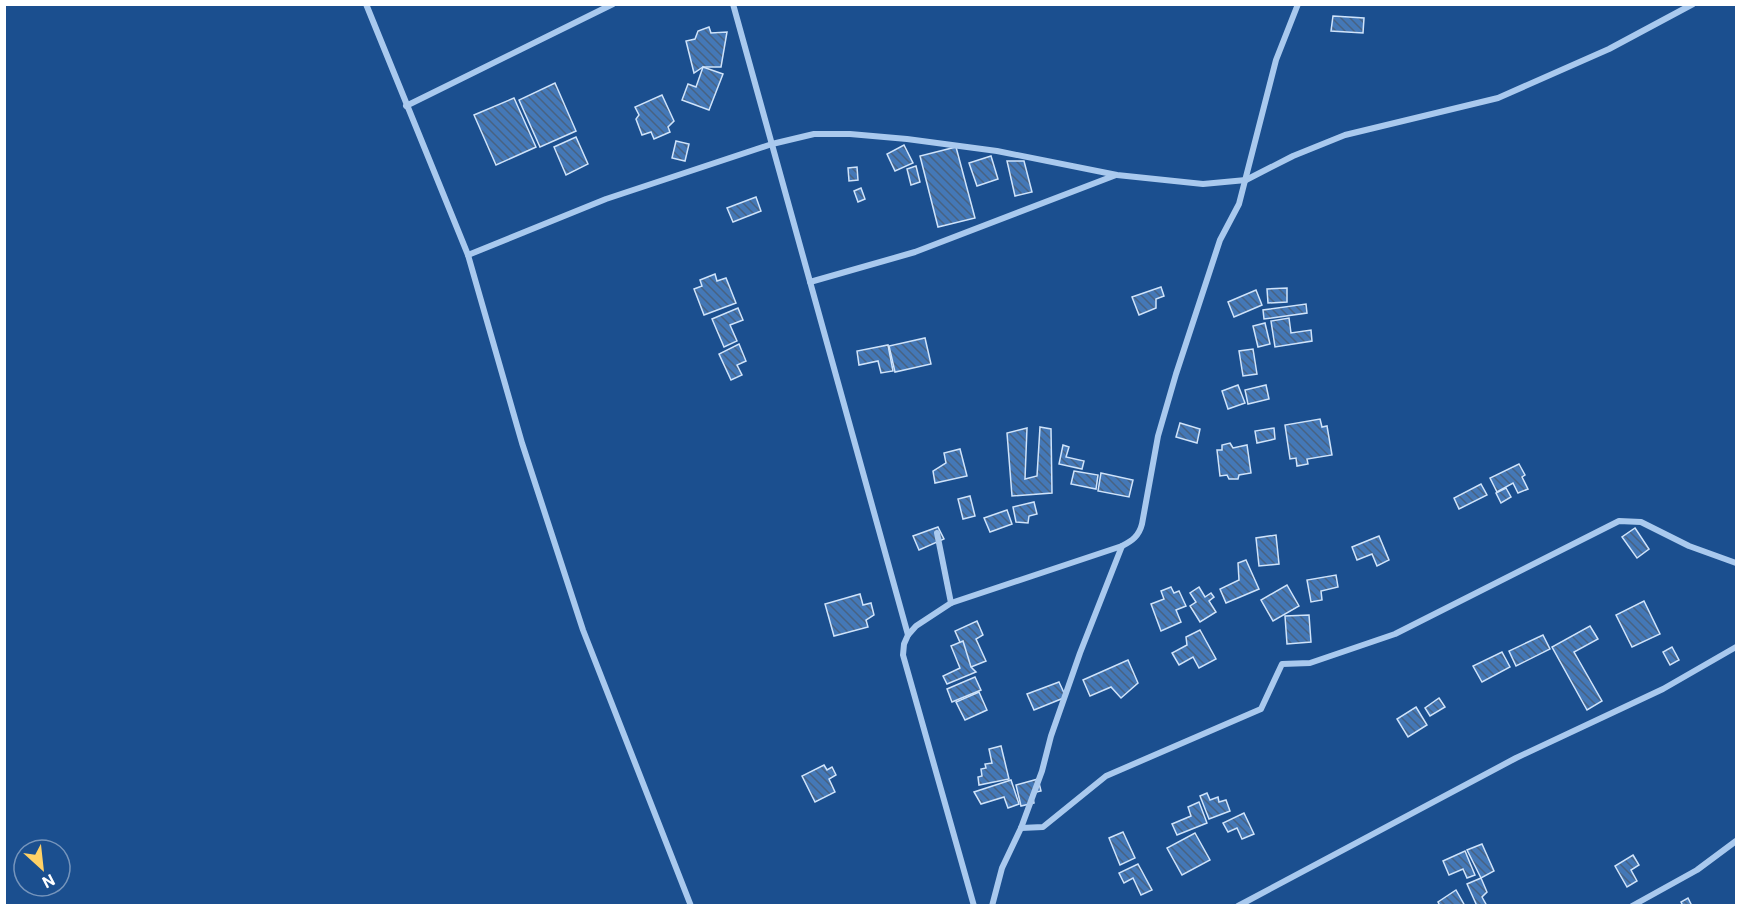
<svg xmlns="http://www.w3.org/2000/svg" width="1741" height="910" viewBox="0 0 1741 910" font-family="Roboto,sans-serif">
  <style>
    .building { fill: url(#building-back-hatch); stroke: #cfe3fa; stroke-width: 1.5 }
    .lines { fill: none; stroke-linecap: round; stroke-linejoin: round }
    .street { stroke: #a9c9ee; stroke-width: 6 }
  </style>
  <defs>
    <pattern id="building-back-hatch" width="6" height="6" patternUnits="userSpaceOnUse" patternTransform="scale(1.5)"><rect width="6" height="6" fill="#4478b7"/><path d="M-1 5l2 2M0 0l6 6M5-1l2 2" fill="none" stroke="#486282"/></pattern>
  </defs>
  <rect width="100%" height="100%" fill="#1b4f8f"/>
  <g class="building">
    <polygon points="1333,16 1364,18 1363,33 1331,31"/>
    <polygon points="709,27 711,33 727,32 721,67 703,67 694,73 686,41 695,39 698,31"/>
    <polygon points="703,67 723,74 709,110 682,100 688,84 696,87"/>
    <polygon points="555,83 576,131 540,147 519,100"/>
    <polygon points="662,95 674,121 668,127 670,132 654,139 651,132 642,135 636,119 639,115 635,107"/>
    <polygon points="514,98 536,147 496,165 474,115"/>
    <polygon points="576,137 588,164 566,175 554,147"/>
    <polygon points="676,141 689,144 685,161 672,158"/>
    <polygon points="904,145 913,163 895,171 887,154"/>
    <polygon points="956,147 975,218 938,227 920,156"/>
    <polygon points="991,156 998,179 977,186 969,163"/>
    <polygon points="1007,161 1024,161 1032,192 1015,196"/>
    <polygon points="916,166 920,182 911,185 907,169"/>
    <polygon points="857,167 858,180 849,181 848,168"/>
    <polygon points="861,188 865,199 858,202 854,191"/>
    <polygon points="756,197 761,211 733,222 727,208"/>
    <polygon points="715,274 717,281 726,278 736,303 704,315 694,289 702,286 700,280"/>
    <polygon points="1161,287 1164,296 1156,299 1156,308 1139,315 1132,297"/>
    <polygon points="1287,288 1287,302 1268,303 1267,289"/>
    <polygon points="1256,290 1262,305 1234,317 1228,302"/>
    <polygon points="1306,304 1307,313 1264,319 1263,310"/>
    <polygon points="738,308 743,320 730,325 737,341 724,347 712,319"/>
    <polygon points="1289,318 1291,333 1311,330 1312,341 1275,347 1271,321"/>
    <polygon points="1265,323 1270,344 1258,347 1253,326"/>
    <polygon points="925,338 931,364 895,372 889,346"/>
    <polygon points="739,344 746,361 737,365 742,375 731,380 719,354"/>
    <polygon points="888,345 893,371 881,373 878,361 859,365 857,351"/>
    <polygon points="1253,349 1257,374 1243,376 1239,351"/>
    <polygon points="1238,385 1245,403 1228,409 1222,391"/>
    <polygon points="1266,385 1269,399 1248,404 1245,390"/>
    <polygon points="1320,419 1322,427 1327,426 1332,455 1307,459 1308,464 1297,466 1296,458 1290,459 1285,425"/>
    <polygon points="1180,423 1200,429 1197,443 1176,437"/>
    <polygon points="1040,427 1051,429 1052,493 1012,496 1007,433 1027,428 1025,479 1037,476"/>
    <polygon points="1274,428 1275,439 1257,443 1255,431"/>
    <polygon points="1230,443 1233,448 1247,445 1251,473 1239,475 1238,479 1229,479 1227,475 1220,476 1217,450 1222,450 1222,445"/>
    <polygon points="1063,445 1069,447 1066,457 1084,461 1082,469 1059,464"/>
    <polygon points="960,449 967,476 935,483 933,471 946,463 944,453"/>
    <polygon points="1519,464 1525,475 1522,477 1528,489 1518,493 1513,483 1497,492 1490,478"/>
    <polygon points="1074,471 1098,475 1096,489 1071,484"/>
    <polygon points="1101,473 1133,480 1129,497 1098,491"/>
    <polygon points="1481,484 1487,495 1459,509 1454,498"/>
    <polygon points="1506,488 1511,497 1501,503 1496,493"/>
    <polygon points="970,496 975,516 963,519 958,499"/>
    <polygon points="1034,502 1037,514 1029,516 1028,523 1016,522 1013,507"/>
    <polygon points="1007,510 1012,524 990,532 984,518"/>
    <polygon points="938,527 944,539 919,550 913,536"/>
    <polygon points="1635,528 1649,549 1637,558 1622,537"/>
    <polygon points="1276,535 1279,564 1259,566 1256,538"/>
    <polygon points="1379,536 1389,560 1377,566 1372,554 1357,560 1352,547"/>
    <polygon points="1246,560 1259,589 1226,603 1220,589 1239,580 1238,563"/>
    <polygon points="1336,575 1338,587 1321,591 1322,600 1311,602 1307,580"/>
    <polygon points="1287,585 1299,606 1273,621 1261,600"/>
    <polygon points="1171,587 1174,593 1179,591 1186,606 1176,610 1181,622 1161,631 1151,604 1164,599 1161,591"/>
    <polygon points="1199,587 1205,597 1211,593 1214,597 1209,601 1216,612 1200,622 1190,606 1196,602 1190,593"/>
    <polygon points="860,594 863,605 871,603 874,615 866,620 868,627 834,636 825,604"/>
    <polygon points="1644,601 1660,634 1632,647 1616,615"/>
    <polygon points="1309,615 1311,642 1287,644 1285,616"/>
    <polygon points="977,621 983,635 976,639 986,661 971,667 955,631"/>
    <polygon points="1590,626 1598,639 1574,652 1602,701 1587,710 1552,647"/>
    <polygon points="1200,630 1216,659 1199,668 1193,657 1179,665 1172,653 1187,645 1186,637"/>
    <polygon points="1543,635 1550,649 1516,666 1509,651"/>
    <polygon points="963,641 971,667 976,672 947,684 943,676 960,668 951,646"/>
    <polygon points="1672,647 1679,660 1670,665 1663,652"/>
    <polygon points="1502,652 1510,667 1482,682 1473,666"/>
    <polygon points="1128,660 1138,683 1121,698 1111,687 1090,696 1083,680"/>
    <polygon points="975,677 981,690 952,702 947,689"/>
    <polygon points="1059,682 1066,697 1034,710 1027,694"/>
    <polygon points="979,692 987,710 965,720 956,702"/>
    <polygon points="1439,698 1445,707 1430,716 1425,708"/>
    <polygon points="1416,707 1427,725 1408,737 1397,719"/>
    <polygon points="1001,746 1009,779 979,785 978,777 982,776 981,769 986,768 985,764 992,763 989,749"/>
    <polygon points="824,765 827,770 832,767 836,775 829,779 835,792 815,802 802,776"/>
    <polygon points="1038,779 1041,791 1032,793 1034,803 1021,806 1016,785"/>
    <polygon points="1011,780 1019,804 1008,808 1004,797 981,804 974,792"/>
    <polygon points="1207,793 1210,800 1218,797 1219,802 1226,800 1230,811 1209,819 1200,796"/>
    <polygon points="1199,802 1207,823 1177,835 1172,824 1191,816 1188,807"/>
    <polygon points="1244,813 1254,834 1242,839 1237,828 1228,832 1223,823"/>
    <polygon points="1123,832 1135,858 1120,865 1109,838"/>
    <polygon points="1195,833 1210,860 1182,875 1167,848"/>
    <polygon points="1482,844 1494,871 1481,878 1467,850"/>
    <polygon points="1465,851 1475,875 1467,878 1463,869 1449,875 1443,861"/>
    <polygon points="1633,855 1639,865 1631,870 1637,881 1627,887 1615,866"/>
    <polygon points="1138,864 1152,890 1141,895 1133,878 1124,883 1119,873"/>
    <polygon points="1481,878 1487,892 1482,897 1487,906 1477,906 1467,884"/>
    <polygon points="1456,890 1465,906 1440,906 1438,902"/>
    <polygon points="1688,898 1692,906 1683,906 1681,902"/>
  </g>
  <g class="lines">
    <g class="street">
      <polyline points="366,4 468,255 522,443 583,630 691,906"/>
      <polyline points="733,4 908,635"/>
      <polyline points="406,106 613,4"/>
      <polyline points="468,255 606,199 772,144 814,134 850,134 907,139 997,151 1117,175 1203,184 1246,180 1293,156 1345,135 1498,98 1609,49 1693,4"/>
      <polyline points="810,282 915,252 1116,175"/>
      <polyline points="937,533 951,603"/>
      <polyline points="1021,828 1043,827 1106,776 1261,709 1282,664 1310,663 1395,634 1619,521 1641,522 1689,546 1736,563"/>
      <path d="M974,906L903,655L904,644L908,635L916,626L951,603L1122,546C1132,541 1139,536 1142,524L1158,436L1176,374L1220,240L1239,204L1276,60L1298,4"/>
      <polyline points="992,906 1002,868 1021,828 1042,771 1051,736 1080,653 1122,546"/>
      <polyline points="1238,906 1516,758 1663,689 1736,647"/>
      <polyline points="1632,906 1697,870 1736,841"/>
    </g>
  </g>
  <rect width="1741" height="910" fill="none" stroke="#ffffff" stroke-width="12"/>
  <g transform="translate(42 868) rotate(153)"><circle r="28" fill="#1b4f8f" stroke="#7695bc" stroke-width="1.5"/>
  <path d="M0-4.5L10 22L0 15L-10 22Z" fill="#ffd166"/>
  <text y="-9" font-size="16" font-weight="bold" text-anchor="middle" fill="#ffffff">N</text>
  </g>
</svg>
